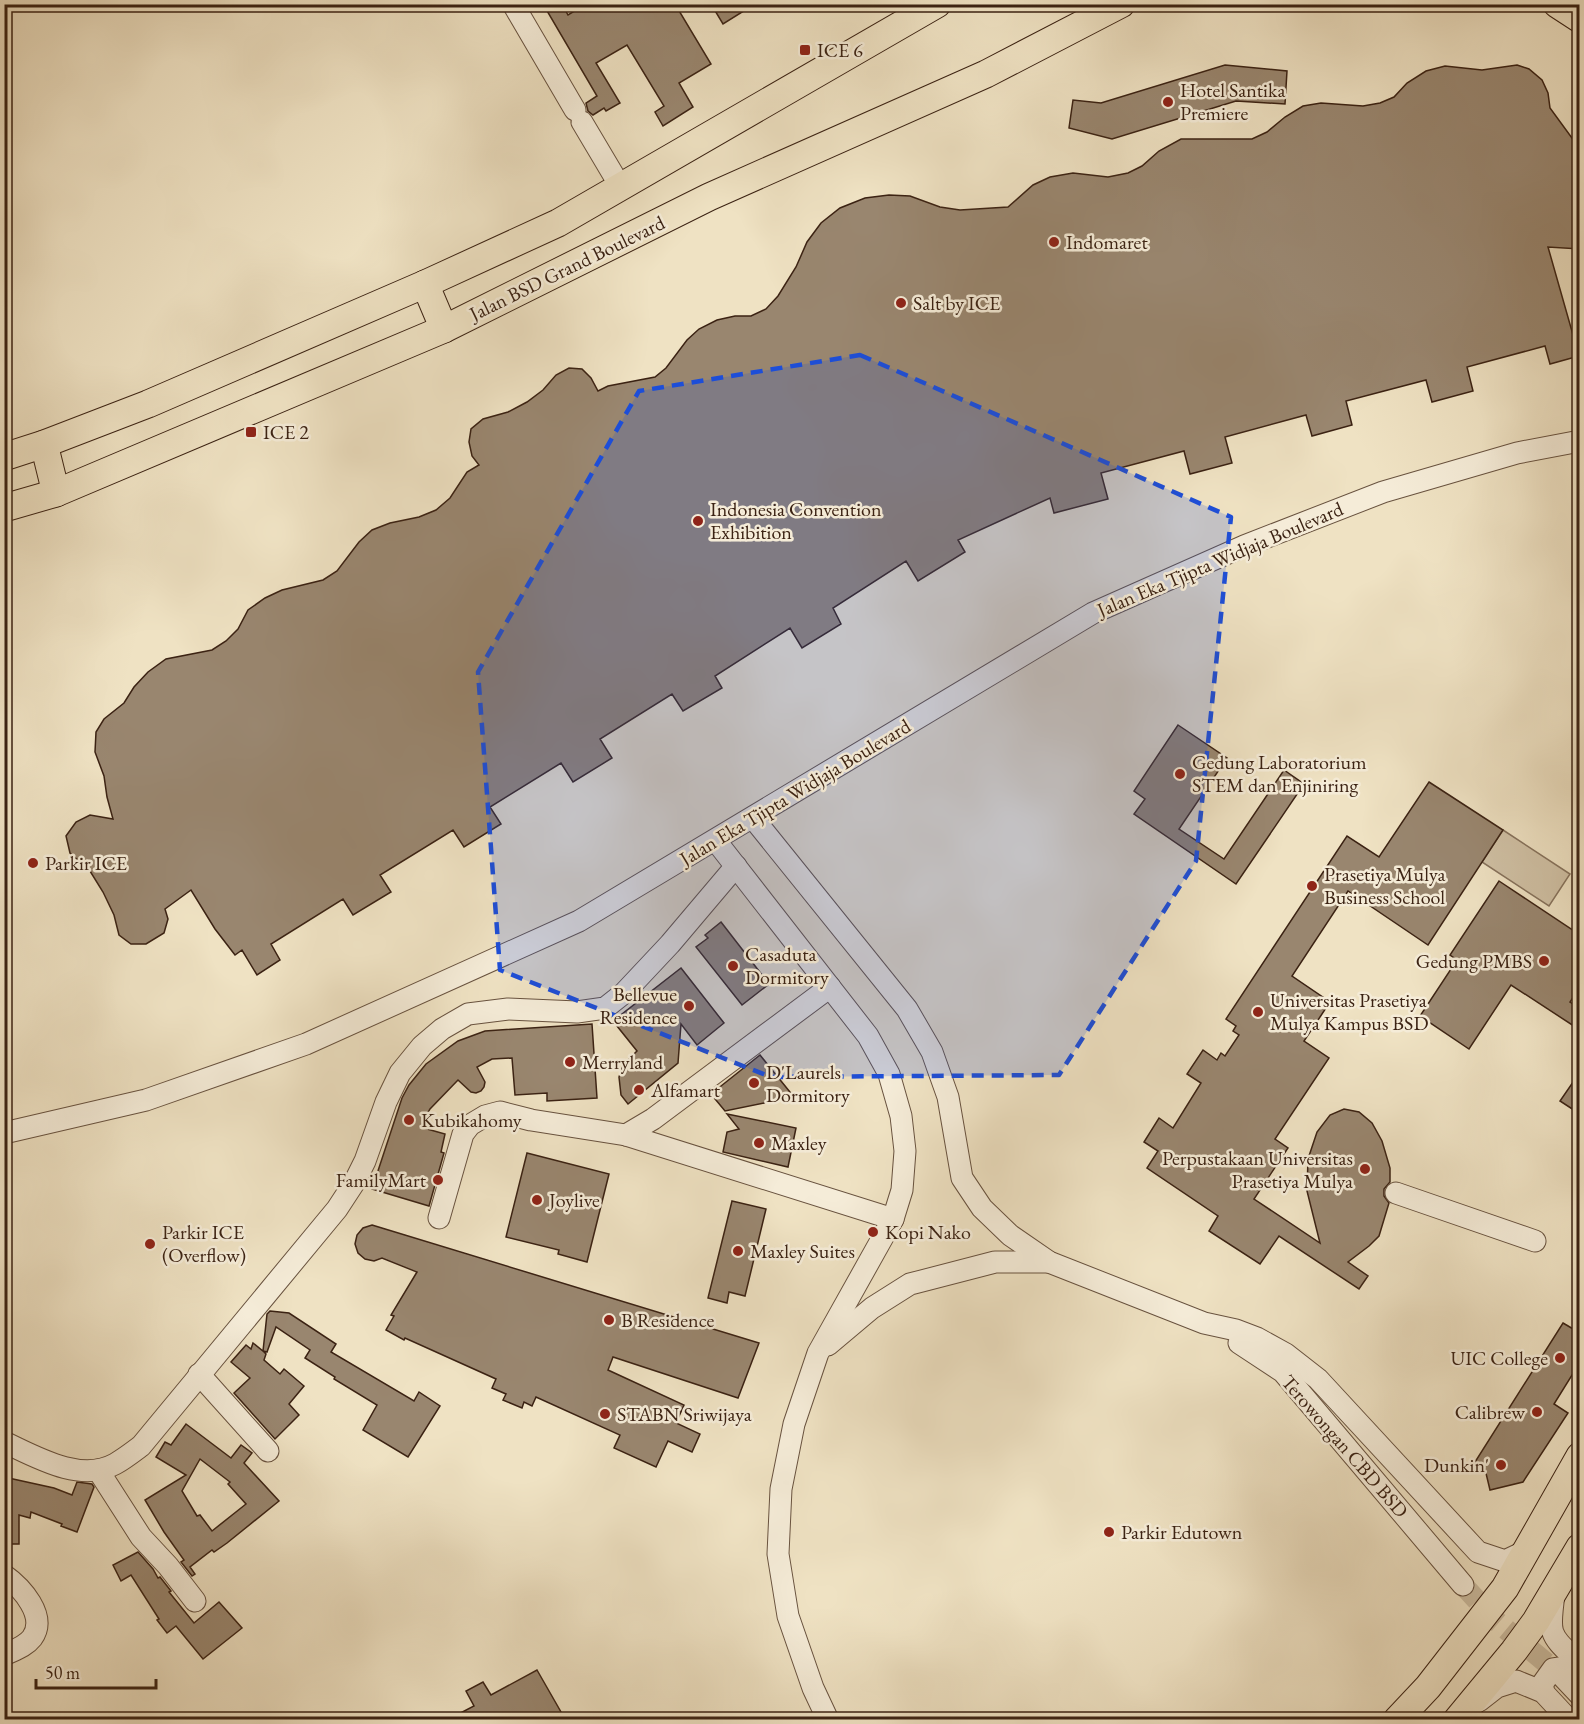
<svg xmlns="http://www.w3.org/2000/svg" width="1584" height="1724" viewBox="0 0 1584 1724" font-family="'EB Garamond',serif">
  <style>
    .green { fill: #d0c1a5; stroke: #86725c; stroke-width: 1.5 }
    .building { fill: #99866f; stroke: #3b2213; stroke-width: 1.5; fill-rule: evenodd }
    .lines { fill: none; stroke-linecap: round; stroke-linejoin: round }
    .minor-tunnel { stroke: #cbbca0; stroke-width: 21; stroke-dasharray: 21 10; stroke-linecap: butt }
    .minor-casing { stroke: #68523f; stroke-width: 23 }
    .major-casing { stroke: #3b2213; stroke-width: 29 }
    .minor { stroke: #f5ecd8; stroke-width: 21 }
    .major { stroke: #efe2c3; stroke-width: 27 }
    .marked { fill: #1d4ed8; fill-opacity: 0.2; stroke: #1d4ed8; stroke-width: 4.5; stroke-dasharray: 12 8; stroke-linejoin: round }
    .poi-dot { fill: #8f2418; stroke: #f5ecd8; stroke-width: 2 }
    .labels { text-anchor: middle; dominant-baseline: central; stroke-width: 5; stroke-linejoin: round; paint-order: stroke }
    .poi-label { font-size: 20px; fill: #3b2213; stroke: #f5ecd8; text-anchor: start }
    .street-label { font-size: 20px; fill: #3b2213; stroke: #f5ecd8 }
  </style>
  <rect width="100%" height="100%" fill="#efe2c3"/>
  <filter id="stains"><feTurbulence type="fractalNoise" baseFrequency=".00333" numOctaves="4"/><feColorMatrix values="0 0 0 0 .2 0 0 0 0 .09 0 0 0 0 .02 0 0 0 .5 -.17"/></filter>
  <radialGradient id="worn" r=".72"><stop offset=".6" stop-color="#630" stop-opacity="0"/><stop offset="1" stop-color="#630" stop-opacity=".3"/></radialGradient>
  <polygon class="green" points="1503,830 1570,874 1549,906 1482,862"/>
  <g class="building">
    <polygon points="543,4 562,4 568,15 586,4 675,4 711,64 679,83 693,107 663,126 655,112 664,106 627,45 596,63 620,103 606,111 604,108 593,115 588,111 586,103 597,96"/>
    <polygon points="711,4 755,4 723,24"/>
    <polygon points="1225,65 1287,71 1285,104 1236,101 1112,139 1069,128 1073,100 1101,103"/>
    <polygon points="1517,65 1529,69 1542,80 1548,93 1550,108 1580,149 1580,249 1548,247 1579,356 1550,364 1545,346 1467,367 1473,391 1432,402 1426,380 1346,401 1352,425 1312,436 1306,415 1225,437 1232,463 1190,474 1184,451 1101,473 1108,499 1054,513 1050,498 958,540 965,552 918,581 906,561 833,608 841,624 802,648 790,628 715,676 722,688 683,711 672,694 600,739 612,758 573,782 561,763 490,807 501,824 464,847 453,830 380,875 391,892 353,915 343,899 271,944 280,960 257,975 242,950 235,955 215,929 191,890 165,909 168,919 164,933 146,944 131,944 119,935 114,915 103,892 90,871 70,853 66,836 76,822 90,815 113,819 107,797 104,776 95,752 96,732 104,719 124,703 134,687 148,672 166,659 212,650 226,641 238,629 248,610 265,598 282,590 323,580 337,571 359,542 372,530 390,523 419,517 436,510 450,498 467,472 479,465 472,456 469,442 471,429 483,419 508,412 527,402 543,390 556,375 569,368 582,369 591,378 598,391 608,386 655,377 666,368 687,340 699,329 717,320 735,316 751,316 766,309 778,296 796,267 807,242 821,223 840,208 865,198 889,195 910,196 940,207 960,210 1008,207 1033,185 1050,177 1073,173 1108,177 1128,173 1142,166 1159,151 1181,139 1252,139 1267,132 1285,117 1303,106 1321,103 1363,106 1380,103 1394,97 1407,83 1426,71 1445,66 1482,70"/>
    <polygon points="1178,725 1227,758 1179,829 1224,859 1284,770 1304,784 1236,884 1134,814 1145,799 1134,791"/>
    <polygon points="1429,782 1503,830 1428,945 1348,891 1292,976 1330,1002 1304,1041 1329,1058 1275,1139 1288,1148 1254,1199 1320,1243 1307,1191 1308,1159 1317,1132 1330,1115 1344,1109 1359,1112 1372,1123 1382,1141 1390,1168 1390,1182 1384,1189 1384,1196 1389,1203 1379,1236 1369,1246 1348,1262 1368,1276 1359,1289 1279,1236 1260,1264 1209,1231 1218,1216 1147,1168 1158,1151 1144,1142 1159,1118 1173,1128 1201,1083 1187,1074 1203,1050 1217,1060 1221,1053 1225,1056 1239,1035 1233,1031 1236,1026 1226,1019 1347,836 1379,857"/>
    <polygon points="1499,881 1580,935 1580,987 1570,1002 1580,1009 1580,1030 1511,985 1469,1049 1420,1016 1457,960 1450,955"/>
    <polygon points="721,922 769,984 742,1005 696,947 708,938 705,935"/>
    <polygon points="681,968 724,1023 697,1045 681,1024 678,1063 628,1104 621,1095 619,1077 623,1065 637,1051 613,1021"/>
    <polygon points="592,1024 597,1098 547,1101 547,1093 515,1095 512,1058 492,1059 477,1067 485,1082 484,1087 481,1091 476,1093 471,1092 458,1080 430,1109 420,1127 445,1134 441,1152 444,1153 429,1206 372,1189 402,1098 409,1085 426,1064 458,1041 485,1031"/>
    <polygon points="760,1055 794,1097 725,1111 711,1094"/>
    <polygon points="1580,1072 1580,1114 1560,1101"/>
    <polygon points="727,1114 796,1128 788,1167 723,1152 727,1132 739,1129"/>
    <polygon points="527,1153 609,1174 587,1262 558,1254 559,1250 506,1237"/>
    <polygon points="732,1201 766,1209 745,1296 729,1292 727,1303 708,1298"/>
    <polygon points="372,1225 759,1343 738,1398 613,1357 608,1370 684,1405 676,1423 700,1434 692,1452 668,1441 656,1467 614,1448 620,1435 536,1397 532,1406 524,1402 522,1408 503,1400 506,1394 492,1388 496,1379 405,1338 404,1340 386,1330 394,1316 391,1315 417,1272 382,1258 374,1261 365,1259 358,1253 355,1244 357,1235 363,1228"/>
    <polygon points="270,1311 289,1313 336,1344 331,1352 414,1401 419,1392 440,1406 408,1457 363,1430 377,1405 334,1379 335,1377 305,1358 310,1350 276,1327 267,1352 263,1351 266,1354 264,1360 280,1374 284,1369 304,1386 289,1404 299,1415 275,1439 234,1393 250,1378 231,1362 246,1345 251,1349 253,1343 263,1351 267,1314"/>
    <polygon points="1563,1323 1580,1333 1580,1380 1572,1375 1554,1404 1568,1413 1523,1482 1490,1490 1485,1469 1475,1462"/>
    <path d="M186,1424L231,1458L241,1445L252,1453L244,1463L279,1501L227,1543L214,1552L212,1550L190,1567L195,1574L192,1576L181,1562L184,1560L164,1532L145,1500L186,1475L156,1457L165,1442L171,1445ZM200,1459L230,1482L228,1484L246,1504L212,1531L200,1515L197,1516L182,1491Z"/>
    <polygon points="4,1477 54,1488 72,1495 77,1482 92,1484 94,1487 77,1532 61,1526 62,1524 31,1512 30,1518 19,1515 19,1544 4,1544"/>
    <polygon points="138,1552 153,1569 158,1578 160,1577 171,1591 169,1592 194,1623 219,1602 242,1628 203,1659 176,1626 167,1633 157,1620 159,1619 131,1575 121,1581 113,1565"/>
    <polygon points="537,1670 565,1719 449,1719 474,1706 466,1691 483,1682 491,1695"/>
  </g>
  <g class="lines">
    <polyline class="minor-tunnel" points="1463,1585 1495,1620 1563,1677"/>
    <g class="minor-casing">
      <g id="minor">
        <polyline points="513,4 575,110"/>
        <polyline points="582,122 620,186"/>
        <polyline points="753,818 907,1009 932,1052 948,1097 962,1178 982,1208 1010,1235 1049,1262 1204,1323 1236,1330 1257,1338 1286,1354 1318,1379 1478,1552 1505,1561 1526,1551"/>
        <polyline points="716,841 868,1036 889,1074 901,1116 905,1151 902,1190 893,1219 818,1353 794,1424 781,1489 778,1554 788,1616 813,1688 828,1720"/>
        <polyline points="4,1133 146,1100 306,1044 579,921 1093,613 1244,546 1383,492 1517,453 1580,441"/>
        <polyline points="626,1135 653,1119 830,987"/>
        <polyline points="1396,1193 1535,1241"/>
        <polyline points="439,1218 463,1134 470,1125 485,1116 500,1112 531,1120 626,1135 893,1219"/>
        <polyline points="1239,1343 1283,1372 1463,1585"/>
        <polyline points="828,1345 872,1308 910,1284 995,1262 1049,1262"/>
        <polyline points="199,1374 268,1451"/>
        <path d="M4,1442C36,1457 80,1483 115,1464C124,1459 133,1452 141,1446L337,1209L354,1183L365,1161L386,1102L400,1073L422,1046L442,1029L468,1014L508,1009L577,1012L605,1008L624,993L670,944L736,866"/>
        <polyline points="98,1470 141,1537 168,1566 195,1601"/>
        <path d="M4,1575C21,1587 48,1616 32,1638C25,1647 14,1650 4,1655"/>
        <path d="M1554,1595C1548,1637 1550,1634 1580,1664"/>
        <polyline points="1563,1677 1580,1695"/>
        <polyline points="1543,1692 1543,1683 1553,1669 1580,1665"/>
        <polyline points="1479,1701 1497,1687 1516,1681 1543,1692 1569,1720"/>
      </g>
    </g>
    <g class="major-casing">
      <g id="major">
        <polyline points="1557,4 1580,19"/>
        <polyline points="425,284 444,329"/>
        <polyline points="44,444 56,493"/>
        <polyline points="4,457 44,444 148,404 425,284 558,223 937,4"/>
        <polyline points="4,508 56,493 444,329 709,197 986,74 1121,4"/>
        <polyline points="1397,1720 1428,1687 1505,1588 1580,1456"/>
        <polyline points="1457,1720 1514,1651 1536,1621 1580,1547"/>
      </g>
    </g>
    <use href="#minor" class="minor"/>
    <use href="#major" class="major"/>
  </g>
  <path class="marked" d="M860,355L1231,517L1196,861L1059,1075L771,1077L500,970L478,672L639,391Z"/>
  <g class="poi-dot">
    <rect x="799" y="44" width="12" height="12" rx="3"/>
    <circle cx="1168" cy="102" r="6"/>
    <circle cx="1054" cy="242" r="6"/>
    <circle cx="901" cy="303" r="6"/>
    <rect x="245" y="426" width="12" height="12" rx="3"/>
    <circle cx="698" cy="521" r="6"/>
    <circle cx="1180" cy="774" r="6"/>
    <circle cx="33" cy="863" r="6"/>
    <circle cx="1312" cy="886" r="6"/>
    <circle cx="1544" cy="961" r="6"/>
    <circle cx="733" cy="966" r="6"/>
    <circle cx="689" cy="1006" r="6"/>
    <circle cx="1258" cy="1012" r="6"/>
    <circle cx="570" cy="1062" r="6"/>
    <circle cx="754" cy="1083" r="6"/>
    <circle cx="639" cy="1090" r="6"/>
    <circle cx="409" cy="1120" r="6"/>
    <circle cx="759" cy="1143" r="6"/>
    <circle cx="1365" cy="1169" r="6"/>
    <circle cx="438" cy="1180" r="6"/>
    <circle cx="537" cy="1200" r="6"/>
    <circle cx="873" cy="1232" r="6"/>
    <circle cx="150" cy="1244" r="6"/>
    <circle cx="738" cy="1251" r="6"/>
    <circle cx="609" cy="1320" r="6"/>
    <circle cx="1560" cy="1358" r="6"/>
    <circle cx="1537" cy="1412" r="6"/>
    <circle cx="605" cy="1414" r="6"/>
    <circle cx="1501" cy="1465" r="6"/>
    <circle cx="1109" cy="1532" r="6"/>
  </g>
  <g class="labels">
    <g class="poi-label">
      <text x="817" y="50">ICE 6</text>
      <text x="1180" y="90">Hotel Santika<tspan x="1180" dy="23">Premiere</tspan></text>
      <text x="1066" y="242">Indomaret</text>
      <text x="913" y="303">Salt by ICE</text>
      <text x="263" y="432">ICE 2</text>
      <text x="710" y="509">Indonesia Convention<tspan x="710" dy="23">Exhibition</tspan></text>
      <text x="1192" y="762">Gedung Laboratorium<tspan x="1192" dy="23">STEM dan Enjiniring</tspan></text>
      <text x="45" y="863">Parkir ICE</text>
      <text x="1324" y="874">Prasetiya Mulya<tspan x="1324" dy="23">Business School</tspan></text>
      <text x="745" y="954">Casaduta<tspan x="745" dy="23">Dormitory</tspan></text>
      <text x="1532" y="961" text-anchor="end">Gedung PMBS</text>
      <text x="677" y="994" text-anchor="end">Bellevue<tspan x="677" dy="23">Residence</tspan></text>
      <text x="1270" y="1000">Universitas Prasetiya<tspan x="1270" dy="23">Mulya Kampus BSD</tspan></text>
      <text x="582" y="1062">Merryland</text>
      <text x="766" y="1072">D'Laurels<tspan x="766" dy="23">Dormitory</tspan></text>
      <text x="651" y="1090">Alfamart</text>
      <text x="421" y="1120">Kubikahomy</text>
      <text x="771" y="1143">Maxley</text>
      <text x="1353" y="1158" text-anchor="end">Perpustakaan Universitas<tspan x="1353" dy="23">Prasetiya Mulya</tspan></text>
      <text x="426" y="1180" text-anchor="end">FamilyMart</text>
      <text x="549" y="1200">Joylive</text>
      <text x="162" y="1232">Parkir ICE<tspan x="162" dy="23">(Overflow)</tspan></text>
      <text x="885" y="1232">Kopi Nako</text>
      <text x="750" y="1251">Maxley Suites</text>
      <text x="621" y="1320">B Residence</text>
      <text x="1548" y="1358" text-anchor="end">UIC College</text>
      <text x="1525" y="1412" text-anchor="end">Calibrew</text>
      <text x="617" y="1414">STABN Sriwijaya</text>
      <text x="1489" y="1465" text-anchor="end">Dunkin'</text>
      <text x="1121" y="1532">Parkir Edutown</text>
    </g>
    <g class="street-label">
      <text transform="translate(567 268) rotate(-26)">Jalan BSD Grand Boulevard</text>
      <text transform="translate(1220 559) rotate(-23)">Jalan Eka Tjipta Widjaja Boulevard</text>
      <text transform="translate(795 792) rotate(-31)">Jalan Eka Tjipta Widjaja Boulevard</text>
      <text transform="translate(1345 1446) rotate(49)">Terowongan CBD BSD</text>
    </g>
  </g>
  <rect width="1584" height="1724" fill="none" stroke="#efe2c3" stroke-width="24"/>
  <rect x="6" y="6" width="1572" height="1712" fill="none" stroke="#3b2213" stroke-width="3"/>
  <rect x="12" y="12" width="1560" height="1700" fill="none" stroke="#3b2213" stroke-width="1.5"/>
  <path d="M36 1679v9h120v-9" fill="none" stroke="#3b2213" stroke-width="3"/>
  <text x="45" y="1679" font-size="18" fill="#3b2213" stroke="#f5ecd8" stroke-width="4.5" paint-order="stroke">50 m</text>
  <rect width="100%" height="100%" filter="url(#stains)"/>
  <rect width="100%" height="100%" fill="url(#worn)"/>
</svg>
